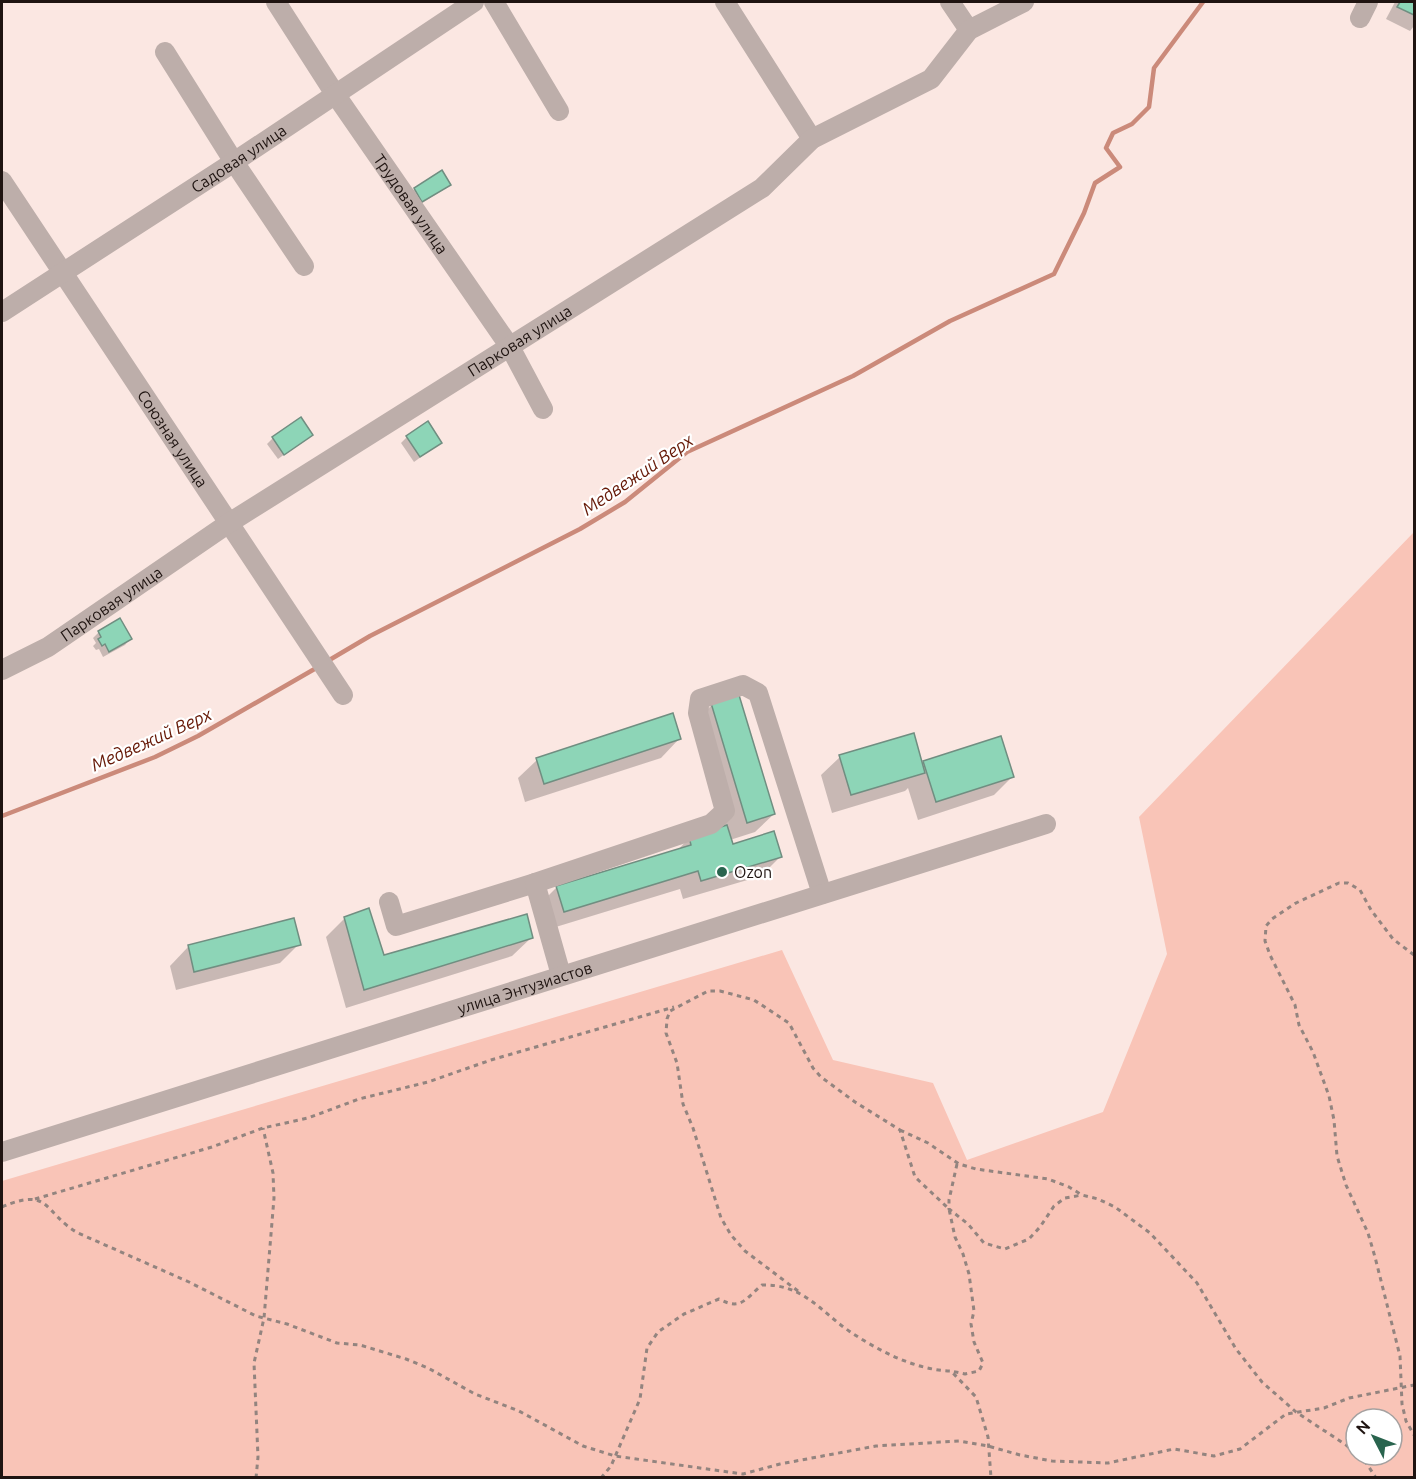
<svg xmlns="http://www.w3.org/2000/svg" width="1416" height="1479" viewBox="0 0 1416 1479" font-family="Ubuntu,sans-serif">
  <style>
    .green { fill: #f9c4b7; fill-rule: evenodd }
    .shadow { fill: #0003 }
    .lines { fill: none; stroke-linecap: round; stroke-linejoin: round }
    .stream { stroke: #cb8a7a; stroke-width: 4.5 }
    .building { fill: #8dd5b7; stroke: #708e81; stroke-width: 1.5 }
    .path { stroke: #93847f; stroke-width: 3; stroke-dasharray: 4.5 4.5; stroke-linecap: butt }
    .minor { stroke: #bdaeaa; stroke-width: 20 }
    .poi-dot { fill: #29644e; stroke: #fff; stroke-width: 2 }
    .labels { text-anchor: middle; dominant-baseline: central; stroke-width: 4.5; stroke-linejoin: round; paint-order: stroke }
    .street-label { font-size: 16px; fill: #1f1411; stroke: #fff }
    .poi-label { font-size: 16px; fill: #1f1411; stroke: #fff; text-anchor: start }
    .water-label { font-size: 18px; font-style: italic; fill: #661806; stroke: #fff }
  </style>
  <rect width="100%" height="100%" fill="#fbe7e2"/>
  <path class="green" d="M1414,532V1477H2V1181L782,950L833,1060L933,1083L967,1160L1103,1112L1167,954L1139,817ZM1356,1419H1392V1455H1356Z"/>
  <g class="shadow">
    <polygon points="1395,2 1414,2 1414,26 1410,31 1386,19"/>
    <polygon points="449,185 443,190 416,207 409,195 414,189"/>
    <polygon points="311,435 278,459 267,444 273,438"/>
    <polygon points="407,437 440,443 414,462 401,443"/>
    <polygon points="99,632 130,639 125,645 103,657 99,649 96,650 93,646 96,643 93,638"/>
    <polygon points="712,705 774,814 755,832 730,840 732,846 780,857 761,876 683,899 680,889 546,930 538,906 557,887 677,851 689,838 725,828 693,723"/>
    <polygon points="679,739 661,758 525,802 518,778 537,760"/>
    <polygon points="840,757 922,765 924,762 1013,776 994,795 918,820 908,788 905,791 832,813 821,775"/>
    <polygon points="345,918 383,957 531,938 512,956 346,1008 326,937"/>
    <polygon points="293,920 299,944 280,963 176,990 170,966 188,947"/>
  </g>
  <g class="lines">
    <g class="stream">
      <polyline points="326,662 370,636 580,529 625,502 687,452 853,376 950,321 1054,274 1084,213 1095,183 1120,167 1106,148 1113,133 1132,124 1149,107 1154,68 1203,2"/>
      <polyline points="2,816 155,757 198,736 318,667"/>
    </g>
  </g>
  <g class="building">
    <polygon points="1400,2 1414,2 1414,15 1397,7"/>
    <polygon points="442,170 451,185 422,202 414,188"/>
    <polygon points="301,417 313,435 284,455 272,437"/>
    <polygon points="428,421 442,443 420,457 406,436"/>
    <polygon points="120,618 132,639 109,652 105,644 102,646 98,639 101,637 98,631"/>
    <polygon points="739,695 775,814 747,823 711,703"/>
    <polygon points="673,713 681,739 544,784 536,758"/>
    <polygon points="914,733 925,773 851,795 839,755"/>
    <polygon points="1001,736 1014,777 936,802 923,761"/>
    <polygon points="727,825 733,844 774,831 782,857 701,881 698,871 564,912 556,886 691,845 689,837"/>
    <polygon points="369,908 384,955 527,914 533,938 364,990 344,917"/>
    <polygon points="294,918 301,945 194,972 188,945"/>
  </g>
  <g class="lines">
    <g class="path">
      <polyline points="1414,955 1393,939 1371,910 1360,890 1348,883 1339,883 1296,903 1272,919 1266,926 1265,941 1270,955 1295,1005 1299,1025 1313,1052 1329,1096 1334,1120 1337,1156 1346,1185 1368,1233 1375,1257 1400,1356 1402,1404 1406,1421 1414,1435"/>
      <polyline points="900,1130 928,1143 959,1164 976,1169 1048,1179 1069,1187 1082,1195 1098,1199 1115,1207 1150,1233 1197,1283 1236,1349 1262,1382 1296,1412 1346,1445 1356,1454"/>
      <polyline points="957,1164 949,1200 949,1209 968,1224 984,1243 1005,1249 1029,1239 1040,1227 1054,1206 1065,1198 1082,1195"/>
      <polyline points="35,1199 212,1147 263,1128 308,1118 359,1099 428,1082 491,1060 674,1007"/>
      <path d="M2,1207C51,1186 43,1213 78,1233L189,1282L256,1316L287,1324L337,1343L360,1345L406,1359L428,1368L475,1394L519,1411L583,1446L615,1456L743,1474L780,1464L876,1446L959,1441L988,1446L1020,1455L1052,1461L1108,1463L1174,1449L1214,1456L1240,1449L1286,1414L1324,1408L1349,1398L1414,1385"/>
      <polyline points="798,1291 745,1251 731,1235 721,1218 693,1128 683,1104 677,1063 666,1033 667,1019 670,1011 708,991 720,991 754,1000 789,1023 813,1068 821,1077 855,1102 900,1130 915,1177 949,1209 955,1237 963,1254 969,1274 974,1311 971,1324 974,1342 983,1363 979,1371 965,1374 951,1371"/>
      <polyline points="1357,1455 1367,1464 1376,1478"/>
      <polyline points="256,1478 258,1457 254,1363 264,1318 274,1198 273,1173 263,1128"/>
      <path d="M601,1478L611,1466L640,1399L647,1348L658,1332L684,1314L719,1299C741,1311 745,1299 762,1285C803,1284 819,1310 849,1331C879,1351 915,1370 951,1371L976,1397L988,1437L991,1478"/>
    </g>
    <g class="minor">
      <path id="s1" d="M276,2L335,94L510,347L543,409"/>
      <polyline points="494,2 559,111"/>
      <polyline points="725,2 812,139"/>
      <polyline points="950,2 969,30"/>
      <polyline points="1360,18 1368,2"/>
      <polyline points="165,52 234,162 304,266"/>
      <path id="s2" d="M2,181L343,695"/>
      <path id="s3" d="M2,312L234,162L474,2"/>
      <path id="s4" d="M2,670L48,647L229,523L762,188L812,139L931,79L969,30L1024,2"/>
      <polyline points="389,902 396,926 535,883"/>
      <polyline points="561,975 535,883 711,824 725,811 698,713 700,699 743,685 758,693 822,894"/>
      <path id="s5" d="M2,1152L1046,824"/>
    </g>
  </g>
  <circle class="poi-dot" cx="722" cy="872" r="6"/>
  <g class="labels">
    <g class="street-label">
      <text stroke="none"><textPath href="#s3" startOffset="282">Садовая улица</textPath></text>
      <text stroke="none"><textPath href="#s1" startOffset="243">Трудовая улица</textPath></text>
      <text stroke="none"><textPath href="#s4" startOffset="614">Парковая улица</textPath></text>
      <text stroke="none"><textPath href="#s2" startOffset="309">Союзная улица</textPath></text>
      <text stroke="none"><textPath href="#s4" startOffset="128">Парковая улица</textPath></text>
      <text stroke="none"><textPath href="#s5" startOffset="548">улица Энтузиастов</textPath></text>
    </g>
    <g class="poi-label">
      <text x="734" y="872">Ozon</text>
    </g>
    <g class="water-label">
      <text transform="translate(637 474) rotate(-34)">Медвежий Верх</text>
      <text transform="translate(151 739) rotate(-24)">Медвежий Верх</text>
    </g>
  </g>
  <rect width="1416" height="1479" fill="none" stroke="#1f1411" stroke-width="6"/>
  <g transform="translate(1374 1437) rotate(312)"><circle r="28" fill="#ffffff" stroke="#a5a1a0" stroke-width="1.5"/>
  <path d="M0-4.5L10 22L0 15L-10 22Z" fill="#29644e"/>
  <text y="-9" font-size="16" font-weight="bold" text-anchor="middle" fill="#1f1411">N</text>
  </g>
</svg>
